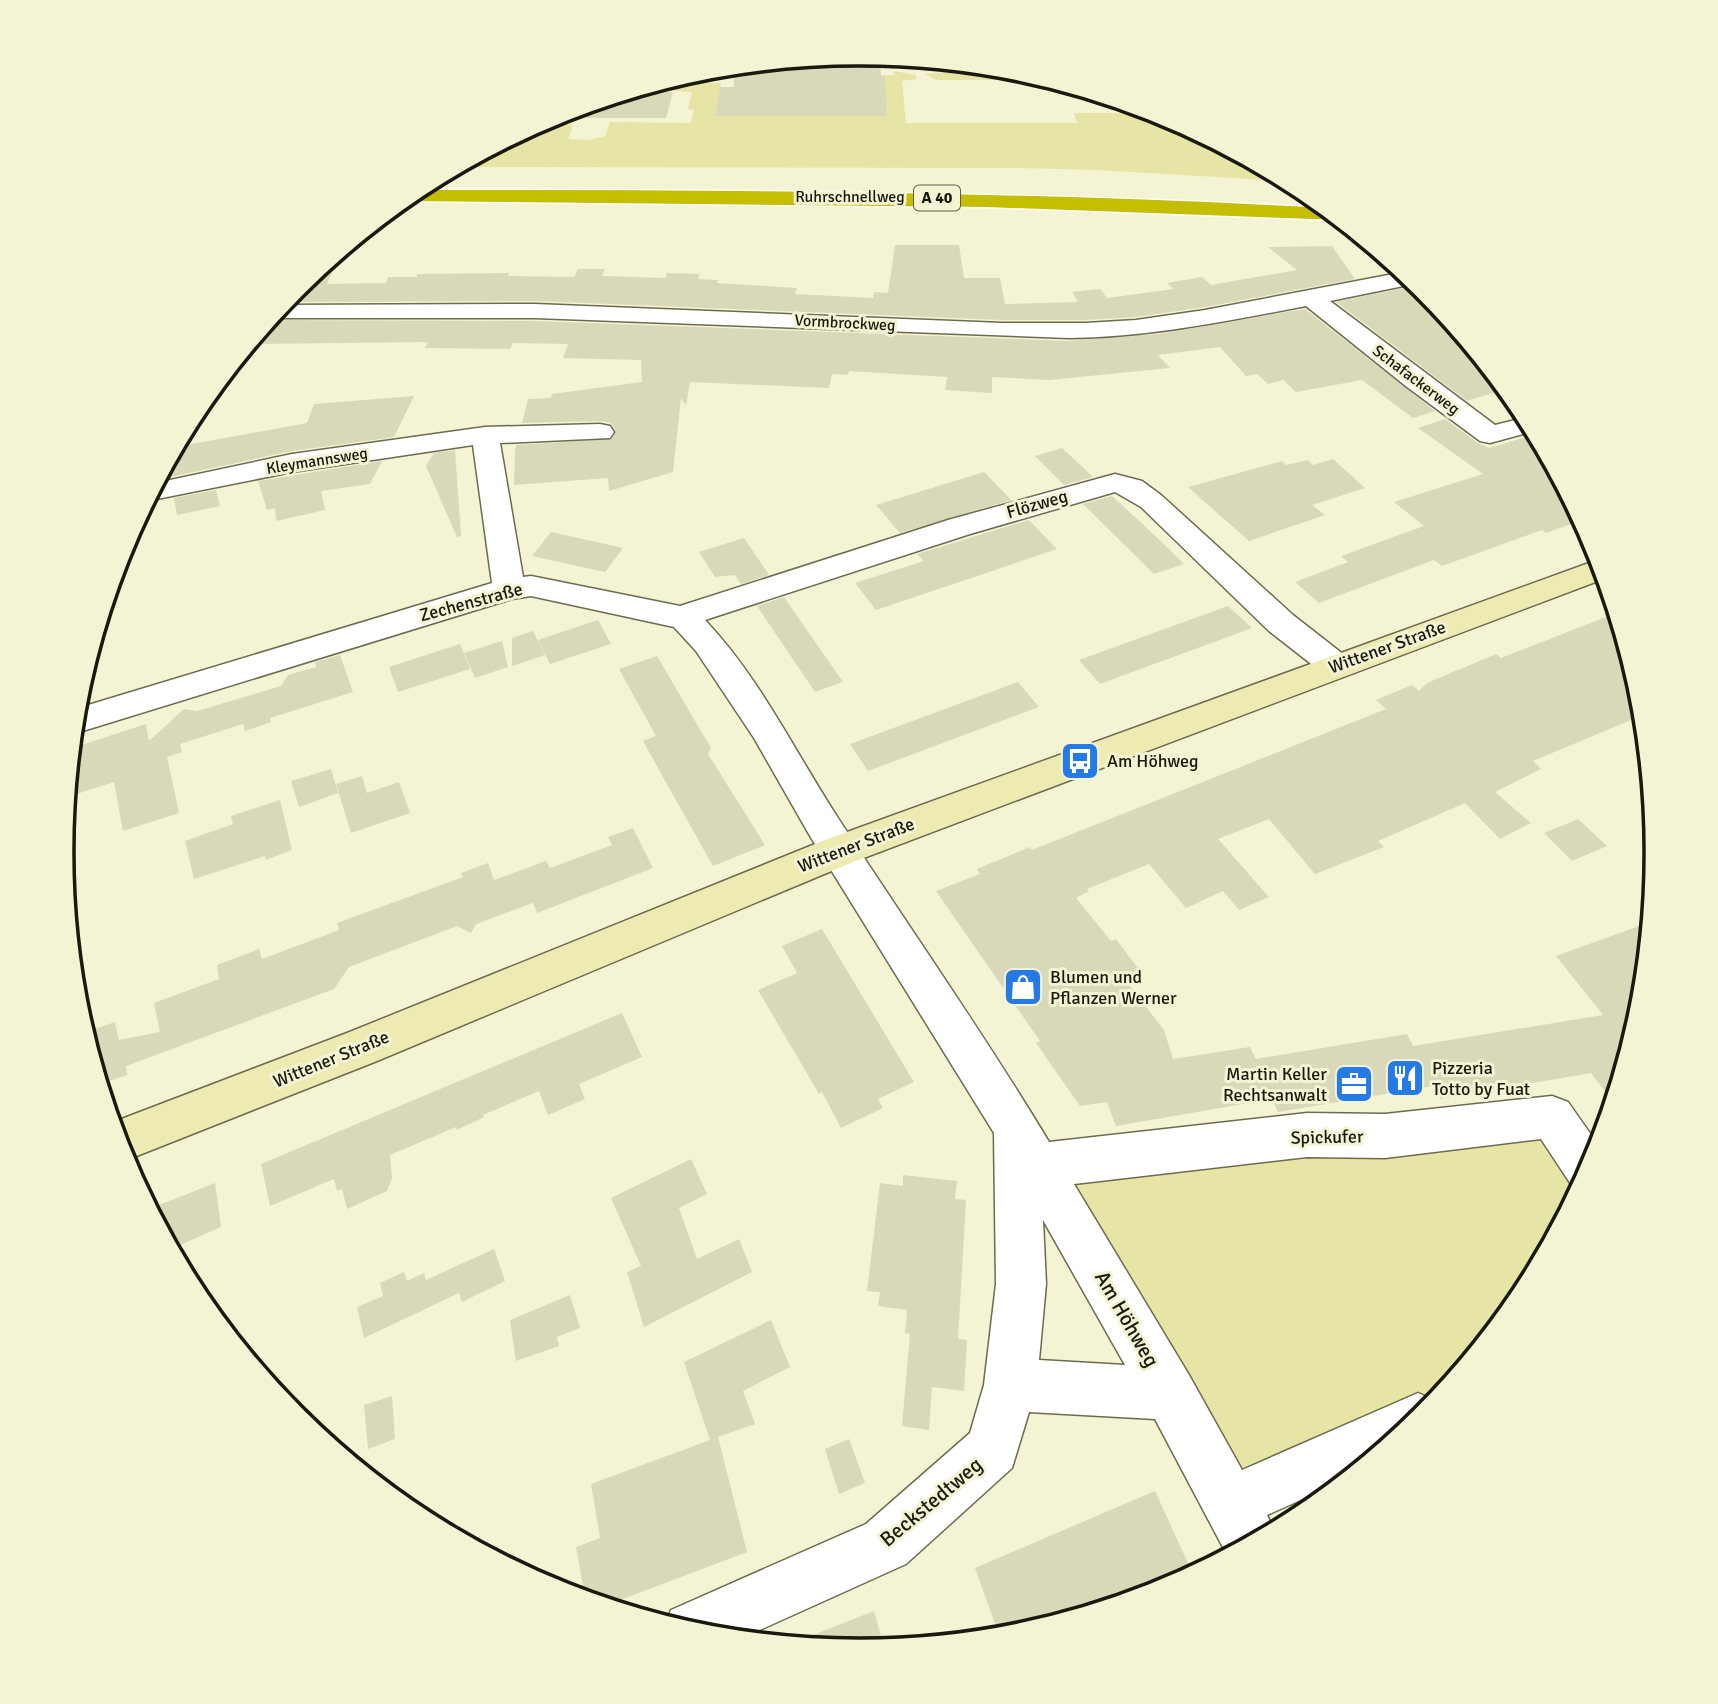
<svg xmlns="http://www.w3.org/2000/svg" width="1718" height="1704" viewBox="0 0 1718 1704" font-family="Signika,sans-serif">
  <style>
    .green { fill: #e7e5a6 }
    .building { fill: #d9d9ba }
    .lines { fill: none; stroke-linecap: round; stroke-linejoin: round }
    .street-casing { stroke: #6c6b50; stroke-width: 3 }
    .secondary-casing { stroke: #6c6b50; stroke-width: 3 }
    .highway-casing { stroke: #fff; stroke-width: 3 }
    .street { fill: #fff; fill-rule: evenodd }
    .secondary { fill: #eeebb2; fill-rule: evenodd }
    .highway { fill: #c5bd00; fill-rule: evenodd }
    .labels { text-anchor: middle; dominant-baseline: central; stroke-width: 6; stroke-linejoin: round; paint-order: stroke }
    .far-street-label { font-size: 16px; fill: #19190e; stroke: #f4f4d5 }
    .shield { fill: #f4f4d5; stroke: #5b5b4a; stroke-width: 2 }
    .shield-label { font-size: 16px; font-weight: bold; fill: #19190e }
    .street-label { font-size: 18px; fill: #19190e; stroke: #f4f4d5 }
    .poi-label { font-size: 18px; fill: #19190e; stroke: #f4f4d5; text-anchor: start }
    .near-street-label { font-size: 21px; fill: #19190e; stroke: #f4f4d5 }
    .rim { fill: none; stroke: #19190e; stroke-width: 3.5 }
  </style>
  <rect width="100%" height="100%" fill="#f4f4d5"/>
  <g class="green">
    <polygon points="993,67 1012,69 1015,80 936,80 925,74"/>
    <polygon points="894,71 916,75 917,79 902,81 906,123 1077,123 1074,113 1124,113 1120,102 1165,115 1287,181 1097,170 1016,168 457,167 540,122 573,125 568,139 589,140 605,136 610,122 691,123 694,110 688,109 692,92 675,91 677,83 721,83 715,116 886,116 885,76 834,76 894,75"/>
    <polygon points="1552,1117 1589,1170 1522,1296 1423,1416 1229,1504 1037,1166"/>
  </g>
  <g class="building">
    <polygon points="857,55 857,58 880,58 881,76 885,76 887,116 715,116 720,87 734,87 733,67"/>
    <polygon points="630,92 673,92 666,118 567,118 566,111"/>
    <polygon points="895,245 959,245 964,278 1000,278 1005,304 1078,302 1072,292 1100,289 1107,298 1174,289 1167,283 1202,277 1211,285 1297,270 1268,247 1332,246 1355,279 1205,307 1136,317 1086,320 1002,320 535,301 283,302 295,288 344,247 327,284 386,283 388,277 417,277 417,274 509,273 508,276 574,277 578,269 605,269 602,276 665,278 667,273 700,274 698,279 718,280 717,283 797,288 795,294 873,298 874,292 888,293"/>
    <polygon points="1423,287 1423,288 1506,389 1467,401 1336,302 1404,288 1408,291"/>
    <polygon points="1305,309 1435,411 1413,418 1362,380 1296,392 1283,380 1268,384 1257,374 1246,376 1220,347 1158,355 1170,368 1049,380 992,377 992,393 945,390 947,377 849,371 848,375 832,374 829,388 690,382 686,406 681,398 673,472 609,491 608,478 514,485 515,451 516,445 612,439 616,431 611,423 601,421 522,423 528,399 551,398 552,394 642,382 641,360 563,358 568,344 513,343 510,349 425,348 428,342 249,344 269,320 535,321 1069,341 1159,334"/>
    <polygon points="414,396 394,437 292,451 170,477 167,463 175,447 307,423 314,404"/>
    <polygon points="1445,419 1478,443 1489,448 1536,434 1582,520 1546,533 1542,530 1442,566 1434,560 1319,603 1295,582 1348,562 1341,556 1424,526 1394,502 1483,474 1418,428"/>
    <polygon points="1062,448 1093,477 1064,485 1035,456"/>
    <polygon points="455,450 461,536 457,537 426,466 434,453"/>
    <polygon points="1333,459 1365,488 1312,505 1325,515 1249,541 1188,487 1282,461 1286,465 1308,460 1313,465"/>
    <polygon points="382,461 370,484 321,491 325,510 276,521 275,508 267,510 258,481"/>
    <polygon points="984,472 1011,500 900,533 876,505"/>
    <polygon points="216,490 220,506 177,515 174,498"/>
    <polygon points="1112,496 1150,531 1184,564 1154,574 1083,504"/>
    <polygon points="1029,520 1057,549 876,610 855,583 924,561 917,554"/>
    <polygon points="551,532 623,548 605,572 532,556"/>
    <polygon points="744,538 769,575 741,584 735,575 715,577 699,552"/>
    <polygon points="784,597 843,682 815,692 757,606"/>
    <polygon points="1228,606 1252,628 1100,684 1079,660"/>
    <polygon points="1616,613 1642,697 1643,715 1533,761 1541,769 1495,792 1531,823 1500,839 1465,803 1378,841 1384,847 1315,874 1269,819 1218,839 1269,897 1239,910 1223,891 1186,908 1149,864 1087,889 1089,891 1076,898 1111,941 1116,939 1143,975 1127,982 1164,1030 1173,1059 1250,1047 1256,1059 1407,1034 1413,1046 1603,1015 1556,956 1650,922 1641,1008 1613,1102 1591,1073 1440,1099 1433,1086 1278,1112 1272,1099 1116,1126 1107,1102 1080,1106 1036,1043 1040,1041 936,891 980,874 977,869 1030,847 1032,850 1386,709 1376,700 1412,685 1419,691 1427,683 1496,654 1501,658"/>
    <polygon points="598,620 611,644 550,664 538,640"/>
    <polygon points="533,631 545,655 512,666 512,638"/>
    <polygon points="502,641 508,667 475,678 464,653"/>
    <polygon points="460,644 470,669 398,692 389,667"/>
    <polygon points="340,655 353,692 270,718 271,722 245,731 243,724 180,744 182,752 167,757 179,813 123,831 114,782 67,797 72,748 146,724 149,741 184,709 197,711 281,686 288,675 316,667 315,662"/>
    <polygon points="657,656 711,748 708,754 765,845 713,866 673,795 643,741 656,736 619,669"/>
    <polygon points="1018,682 1039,707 868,771 850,744"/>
    <polygon points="331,769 338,793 299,807 291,781"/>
    <polygon points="362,776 367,793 399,782 410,813 351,833 336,784"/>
    <polygon points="280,800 292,850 266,860 265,856 194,879 185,841 233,824 231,816"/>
    <polygon points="1578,819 1607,846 1572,861 1544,833"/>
    <polygon points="633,828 653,868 537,913 533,903 476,924 471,933 457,926 349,967 334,989 126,1066 127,1075 100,1084 91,1054 89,1031 115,1022 119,1040 160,1032 154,1003 219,979 217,965 259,949 262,959 339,930 337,923 463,877 461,873 488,863 494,880 546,861 550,868 612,845 608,837"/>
    <polygon points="822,929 914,1082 878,1099 883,1108 841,1128 822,1092 819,1094 758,990 797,973 782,946"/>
    <polygon points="622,1013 642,1057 579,1084 585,1099 548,1115 539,1091 483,1115 484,1117 457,1130 456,1127 390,1155 392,1178 387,1191 347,1209 342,1189 337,1191 334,1179 270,1206 261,1164"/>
    <polygon points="691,1159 707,1194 679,1208 697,1259 739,1239 752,1272 644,1327 627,1272 641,1266 611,1198"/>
    <polygon points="903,1175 957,1181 955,1199 966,1200 958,1339 967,1340 964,1391 932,1387 929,1430 902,1426 910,1334 905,1333 907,1310 878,1306 880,1292 867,1291 880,1183 903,1186"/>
    <polygon points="215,1183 221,1227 171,1249 149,1209"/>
    <polygon points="494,1249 505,1281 462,1302 459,1293 364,1338 357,1307 383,1296 380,1283 404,1272 407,1281 424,1273 426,1280"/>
    <polygon points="570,1295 580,1328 557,1337 559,1346 516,1361 510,1320"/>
    <polygon points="771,1320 790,1367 743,1391 755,1424 718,1437 747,1552 607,1605 585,1598 576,1547 600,1538 591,1484 710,1440 684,1362"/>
    <polygon points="392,1396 395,1439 368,1449 364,1405"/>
    <polygon points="849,1439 865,1483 839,1494 825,1449"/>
    <polygon points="1155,1491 1193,1574 1164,1589 1063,1620 1060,1609 999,1635 975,1568"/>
    <polygon points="874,1611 884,1647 859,1650 793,1643"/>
  </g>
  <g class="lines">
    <g class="street-casing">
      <g id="street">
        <path d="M1404,272L1418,283L1330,301L1495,425L1527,417L1534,431L1490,443L1480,441L1407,387L1306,306C1228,321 1149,337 1069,338L535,318H270L281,305L535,304L1002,323H1086L1136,320L1205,310Z"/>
        <path d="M600,424L610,426L614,432L610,438L500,443L523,577L531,576L680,606L948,520L1115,474L1142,481L1161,495L1293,615L1348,658L1353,666L1348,674L1336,678L1324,674L1269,631L1141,507L1115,492L970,534L705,620C760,678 795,752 838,818C908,926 983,1032 1049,1142L1307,1113L1385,1114L1552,1096L1568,1102L1599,1146L1579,1189L1572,1186L1541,1139L1385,1158L1307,1157L1074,1184L1189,1375L1242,1470L1418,1393L1436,1401L1423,1416L1345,1480L1267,1515L1274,1530L1227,1555L1155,1419L1029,1412L1012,1468L906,1564L742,1638L703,1634L666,1623L671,1610L866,1524L970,1433L984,1385L996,1284L994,1133L810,836L754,738L696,651L674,627L531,596L512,599L73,734L75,709L492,583L473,445L292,472L147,501L156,483L292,454L485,427ZM1043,1220L1125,1365L1039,1360L1046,1284Z"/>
      </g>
    </g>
    <g class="secondary-casing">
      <polygon id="secondary" points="1600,559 1606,578 853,862 377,1061 124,1161 122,1157 111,1123 347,1033 825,840"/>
    </g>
    <g class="highway-casing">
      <path id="highway" d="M415,190C719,190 1022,191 1326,208L1340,220L986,207L401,201Z"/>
    </g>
    <use href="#street" class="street"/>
    <use href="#secondary" class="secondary"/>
    <use href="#highway" class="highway"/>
  </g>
  <defs>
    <g id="bus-square" transform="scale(2.0125)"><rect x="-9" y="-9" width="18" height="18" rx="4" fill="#267ae5" stroke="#f4f4d5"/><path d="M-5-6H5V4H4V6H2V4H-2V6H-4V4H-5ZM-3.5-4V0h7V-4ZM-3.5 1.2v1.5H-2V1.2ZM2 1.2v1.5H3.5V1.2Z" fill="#fff"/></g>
    <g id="shop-square" transform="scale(2.0125)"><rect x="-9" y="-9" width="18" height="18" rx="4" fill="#267ae5" stroke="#f4f4d5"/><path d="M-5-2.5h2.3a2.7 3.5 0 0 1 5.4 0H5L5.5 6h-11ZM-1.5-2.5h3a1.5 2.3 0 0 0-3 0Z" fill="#fff"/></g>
    <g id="restaurant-square" transform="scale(2.0125)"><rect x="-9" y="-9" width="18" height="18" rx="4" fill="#267ae5" stroke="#f4f4d5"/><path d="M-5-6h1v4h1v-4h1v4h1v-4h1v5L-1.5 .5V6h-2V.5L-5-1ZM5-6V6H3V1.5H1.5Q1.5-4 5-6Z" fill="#fff"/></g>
    <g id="office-square" transform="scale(2.0125)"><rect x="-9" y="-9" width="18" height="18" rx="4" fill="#267ae5" stroke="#f4f4d5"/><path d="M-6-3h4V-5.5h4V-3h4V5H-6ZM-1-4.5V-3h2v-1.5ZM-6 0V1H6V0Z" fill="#fff"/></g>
  </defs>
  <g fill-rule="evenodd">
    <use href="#bus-square" x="1080" y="761"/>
    <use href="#shop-square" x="1023" y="987"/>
    <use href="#restaurant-square" x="1405" y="1078"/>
    <use href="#office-square" x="1354" y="1084"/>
  </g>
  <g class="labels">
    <g class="far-street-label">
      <text x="850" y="197">Ruhrschnellweg</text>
      <text transform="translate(845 323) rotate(3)">Vormbrockweg</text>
      <text transform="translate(1416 380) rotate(37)">Schafackerweg</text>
      <text transform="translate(317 461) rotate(-9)">Kleymannsweg</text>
    </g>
    <rect class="shield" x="914" y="185.5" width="46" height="25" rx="5"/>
    <g class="shield-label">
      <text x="937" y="198">A 40</text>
    </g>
    <g class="street-label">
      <text transform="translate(1037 504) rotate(-16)">Flözweg</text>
      <text transform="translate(471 602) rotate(-15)">Zechenstraße</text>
      <text transform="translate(1387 647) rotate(-20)">Wittener Straße</text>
      <text transform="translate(856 845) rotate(-21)">Wittener Straße</text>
      <text transform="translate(331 1059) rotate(-22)">Wittener Straße</text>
      <text transform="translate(1327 1137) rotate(-1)">Spickufer</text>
    </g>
    <g class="poi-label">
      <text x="1107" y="761">Am Höhweg</text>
      <text x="1050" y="977">Blumen und<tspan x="1050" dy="21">Pflanzen Werner</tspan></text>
      <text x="1432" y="1068">Pizzeria<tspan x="1432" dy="21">Totto by Fuat</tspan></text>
      <text x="1327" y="1074" text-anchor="end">Martin Keller<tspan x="1327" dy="21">Rechtsanwalt</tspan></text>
    </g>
    <g class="near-street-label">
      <text transform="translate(1127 1319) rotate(60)">Am Höhweg</text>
      <text transform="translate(931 1502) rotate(-40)">Beckstedtweg</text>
    </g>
  </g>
  <path d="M0 0H1718V1704H0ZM859 66H859A785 785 0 0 1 1644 851V853A785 785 0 0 1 859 1638H859A785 785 0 0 1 74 853V851A785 785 0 0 1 859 66Z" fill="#f4f4d5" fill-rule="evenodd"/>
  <path class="rim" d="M859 66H859A785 785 0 0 1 1644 851V853A785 785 0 0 1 859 1638H859A785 785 0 0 1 74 853V851A785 785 0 0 1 859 66Z"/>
</svg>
